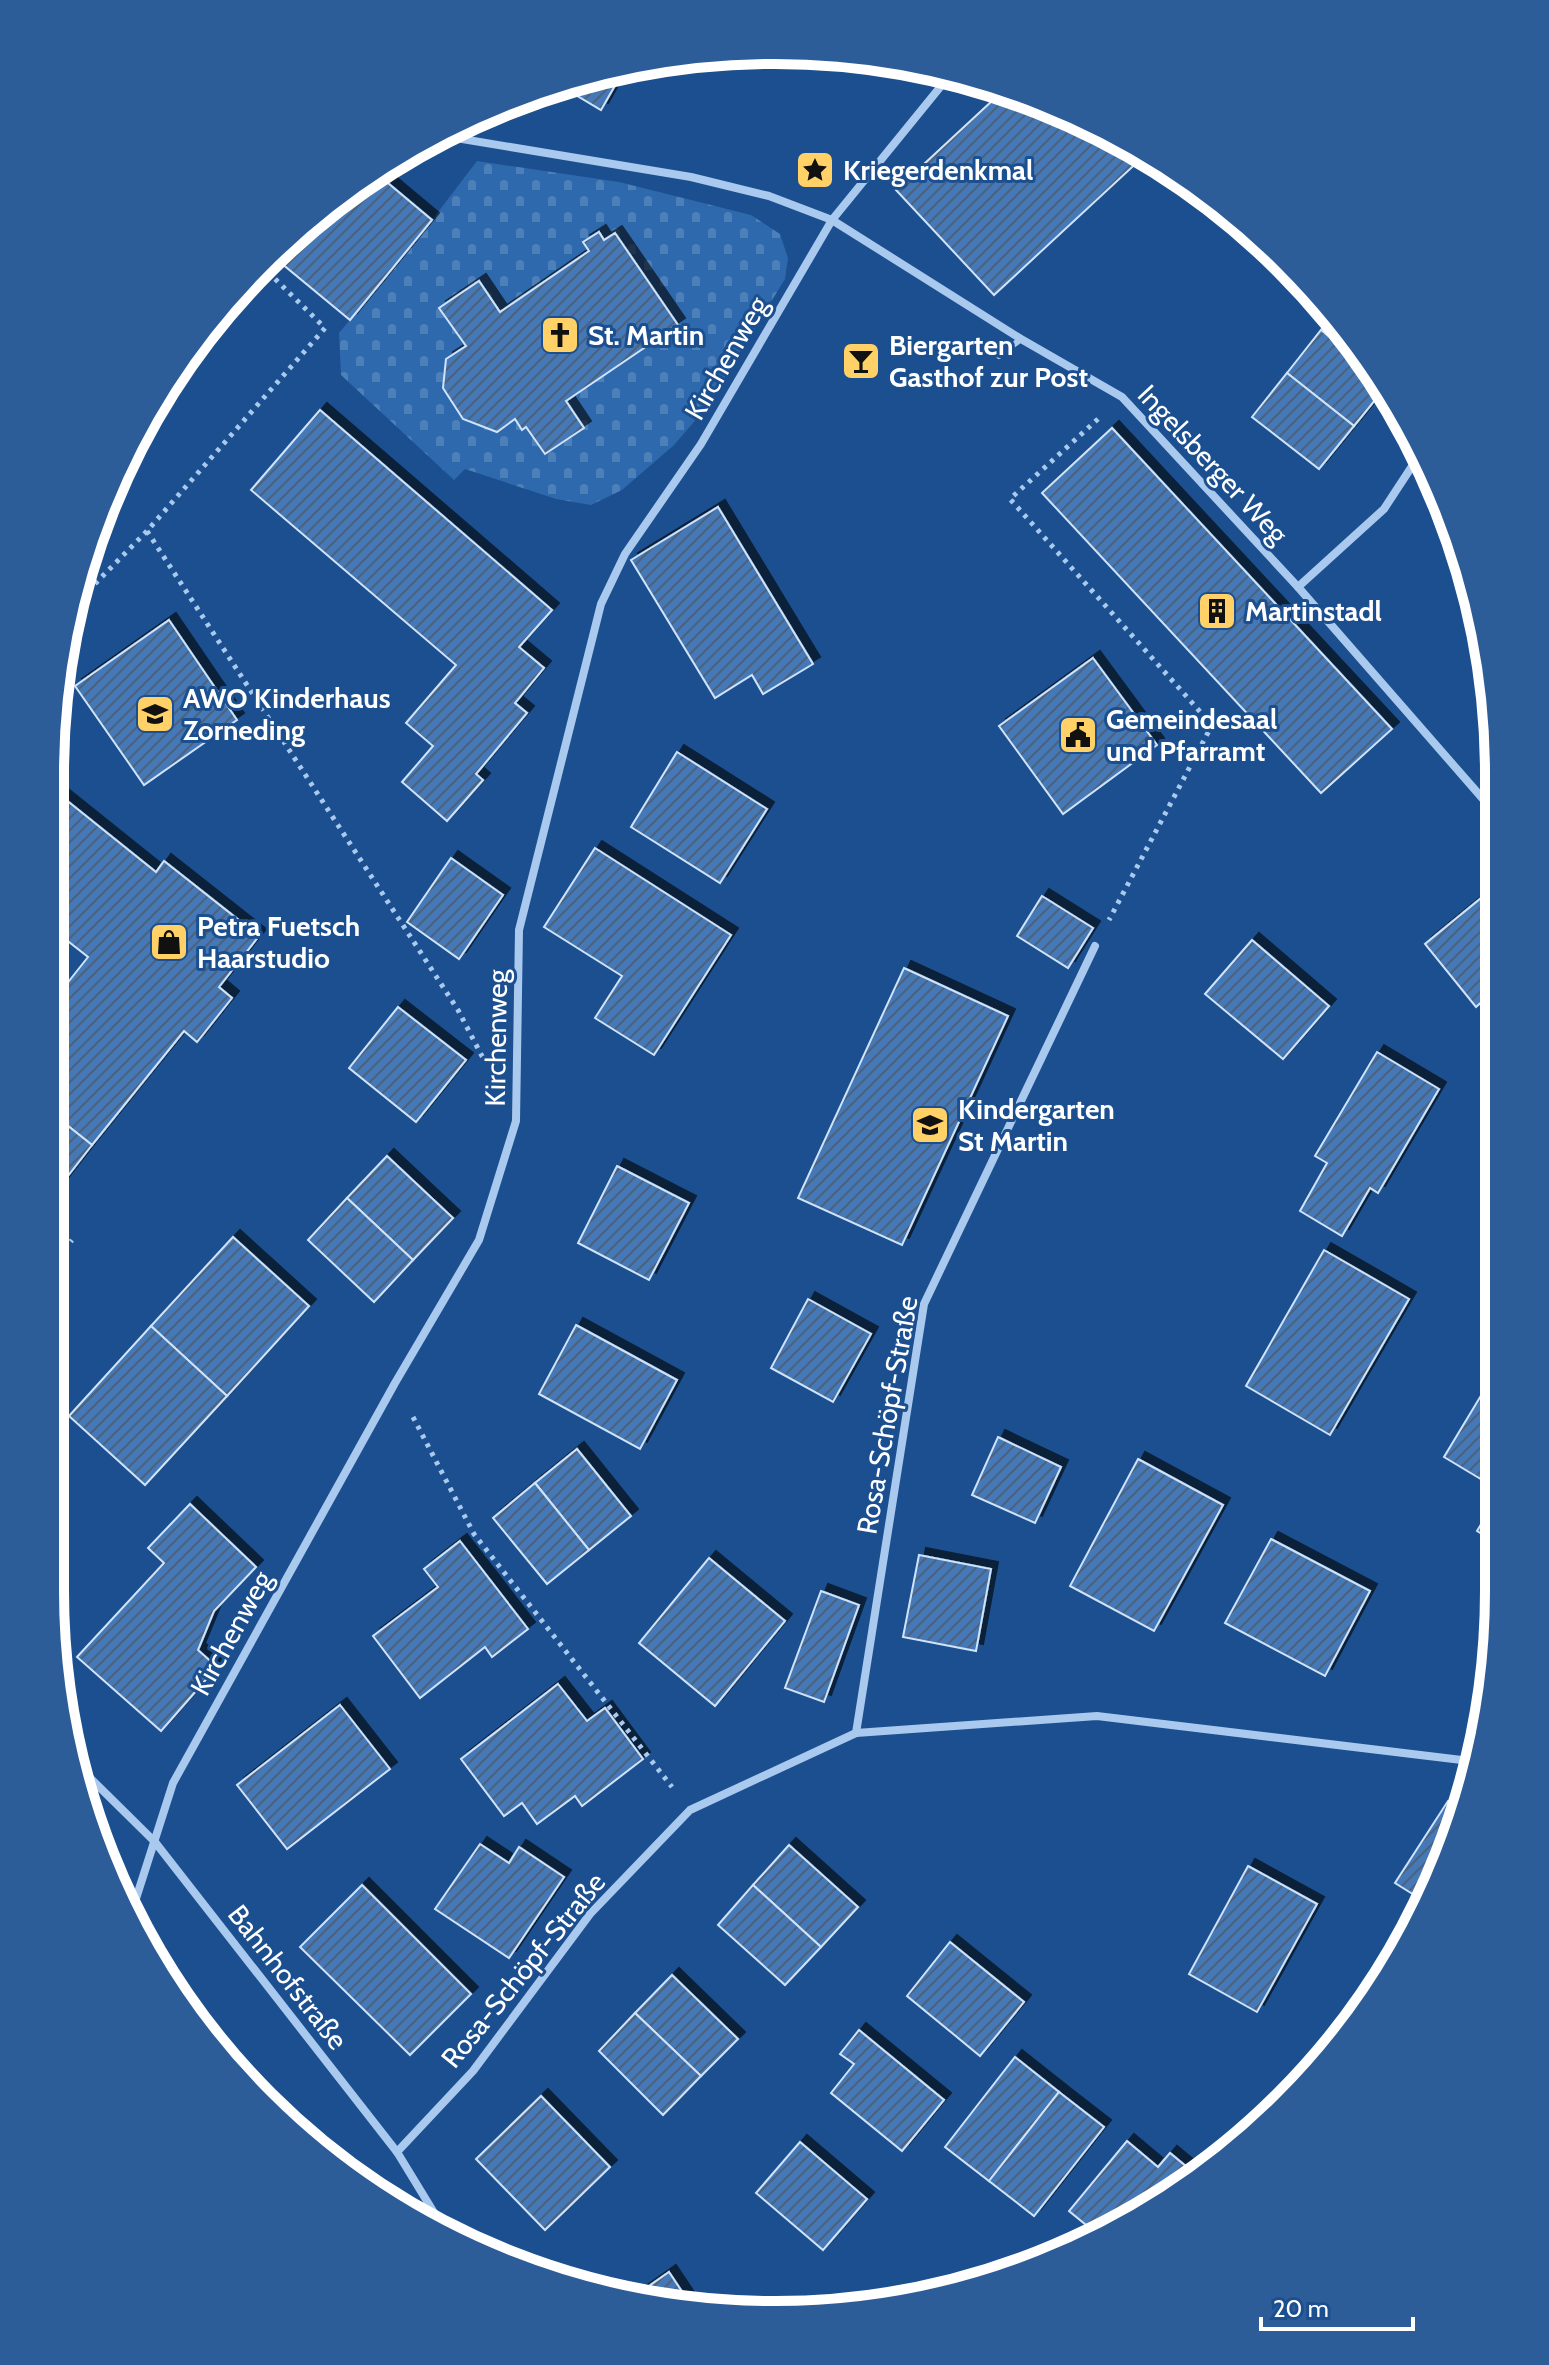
<svg xmlns="http://www.w3.org/2000/svg" width="1549" height="2365" viewBox="0 0 1549 2365" font-family="Cabin,sans-serif">
  <style>
    .cemetery { fill: url(#cemetery-stones); fill-rule: evenodd }
    .building { fill: url(#building-hatch); stroke: #cfe3fa; stroke-width: 2; filter: url(#shadow) }
    .lines { fill: none; stroke-linecap: round; stroke-linejoin: round }
    .path { stroke: #a9c9ee; stroke-width: 5; stroke-dasharray: 4 6; stroke-linecap: butt }
    .service { stroke: #a9c9ee; stroke-width: 6 }
    .minor { stroke: #a9c9ee; stroke-width: 8 }
    .labels { text-anchor: middle; dominant-baseline: central; stroke-width: 6; stroke-linejoin: round; paint-order: stroke }
    .poi-label { font-size: 28px; font-weight: bold; fill: #fff; stroke: #1b4f8f; text-anchor: start }
    .street-label { font-size: 28px; fill: #fff; stroke: #1b4f8f }
    .rim { fill: none; stroke: #fff; stroke-width: 10 }
  </style>
  <defs>
    <pattern id="cemetery-stones" width="16" height="16" patternUnits="userSpaceOnUse" patternTransform="scale(2)"><rect width="16" height="16" fill="#2e69ad"/><path d="M2 7V4a2 2 0 0 1 4 0v3zM10 15v-3a2 2 0 0 1 4 0v3z" fill="#4d80b9"/></pattern>
    <pattern id="building-hatch" width="6" height="6" patternUnits="userSpaceOnUse" patternTransform="scale(2)"><rect width="6" height="6" fill="#4478b7"/><path d="M-1 1l2-2M0 6l6-6M5 7l2-2" fill="none" stroke="#486282"/></pattern>
    <filter id="shadow"><feDropShadow dx="7" dy="-7" stdDeviation="0" flood-color="#0009"/></filter>
  </defs>
  <rect width="100%" height="100%" fill="#1b4f8f"/>
  <path class="cemetery" d="M477,161L619,182L751,215L780,234L788,258L785,279L705,409L674,445L622,490L591,505L556,499L465,469L454,480L341,375L339,333L432,220ZM599,232L604,240L615,233L678,324L566,401L584,428L545,454L526,427L515,419L496,432L463,419L443,388L446,359L465,346L440,308L478,281L500,312L589,251L583,242Z"/>
  <g class="building">
    <polygon points="625,68 601,110 559,85 587,75"/>
    <polygon points="1006,88 1133,145 1143,157 994,295 896,190"/>
    <polygon points="376,173 432,220 350,320 275,258 288,242 334,199"/>
    <polygon points="599,232 604,240 615,233 678,325 566,401 584,428 545,454 526,427 522,430 515,419 497,432 463,419 443,388 446,359 466,346 439,308 479,281 500,312 589,251 583,242"/>
    <polygon points="1333,316 1350,334 1373,372 1321,330"/>
    <polygon points="1321,330 1373,372 1384,389 1354,426 1287,373"/>
    <polygon points="1287,373 1354,426 1319,469 1252,417"/>
    <polygon points="320,410 552,610 519,647 544,668 515,703 527,713 476,774 483,780 447,821 402,782 433,746 406,723 456,665 251,490"/>
    <polygon points="1112,428 1392,729 1321,793 1042,493"/>
    <polygon points="718,507 813,664 763,694 752,675 715,698 631,560"/>
    <polygon points="169,620 237,720 144,785 75,686"/>
    <polygon points="1093,658 1157,745 1063,814 999,726"/>
    <polygon points="677,752 767,809 720,883 631,827"/>
    <polygon points="55,791 156,872 164,861 259,936 219,987 232,998 197,1042 184,1031 92,1145 53,1114 54,1000 88,957 55,931"/>
    <polygon points="595,848 731,935 654,1055 595,1018 622,976 544,927"/>
    <polygon points="451,858 503,895 459,959 407,922"/>
    <polygon points="1497,885 1496,989 1476,1007 1425,944"/>
    <polygon points="1042,896 1093,928 1068,968 1017,936"/>
    <polygon points="1252,940 1329,1006 1283,1059 1205,994"/>
    <polygon points="904,968 1008,1016 902,1245 798,1198"/>
    <polygon points="398,1007 466,1060 416,1122 349,1068"/>
    <polygon points="1377,1052 1439,1089 1378,1193 1370,1188 1342,1236 1300,1211 1327,1163 1315,1156"/>
    <polygon points="53,1114 92,1145 53,1195"/>
    <polygon points="387,1156 453,1218 413,1260 347,1198"/>
    <polygon points="617,1166 689,1203 649,1280 578,1243"/>
    <polygon points="347,1198 413,1260 374,1302 308,1240"/>
    <polygon points="233,1237 309,1306 227,1396 151,1326"/>
    <polygon points="1324,1250 1409,1299 1330,1435 1246,1386"/>
    <polygon points="808,1299 871,1334 833,1402 771,1368"/>
    <polygon points="576,1325 677,1380 640,1449 539,1394"/>
    <polygon points="151,1326 227,1396 145,1485 69,1416"/>
    <polygon points="1494,1374 1494,1487 1444,1457"/>
    <polygon points="998,1437 1061,1467 1035,1523 972,1495"/>
    <polygon points="577,1449 631,1516 589,1550 535,1483"/>
    <polygon points="1138,1459 1223,1505 1154,1631 1070,1586"/>
    <polygon points="535,1483 589,1550 547,1584 493,1518"/>
    <polygon points="1494,1503 1493,1541 1477,1531"/>
    <polygon points="190,1504 256,1567 214,1611 198,1650 217,1667 161,1731 77,1657 164,1563 148,1548"/>
    <polygon points="1271,1539 1370,1591 1325,1676 1225,1623"/>
    <polygon points="460,1541 528,1629 492,1657 485,1647 420,1698 373,1636 438,1587 424,1569"/>
    <polygon points="919,1555 991,1569 976,1651 903,1637"/>
    <polygon points="709,1558 785,1621 715,1706 639,1643"/>
    <polygon points="821,1591 859,1605 824,1702 785,1688"/>
    <polygon points="558,1684 587,1721 605,1708 643,1759 582,1806 575,1796 537,1824 522,1803 504,1816 461,1759"/>
    <polygon points="340,1705 390,1769 287,1849 237,1785"/>
    <polygon points="1448,1801 1456,1806 1427,1903 1395,1883"/>
    <polygon points="480,1844 509,1863 519,1847 564,1877 509,1958 435,1909"/>
    <polygon points="789,1845 858,1907 821,1947 753,1885"/>
    <polygon points="1248,1866 1317,1904 1257,2012 1189,1974"/>
    <polygon points="362,1885 471,1994 410,2055 300,1947"/>
    <polygon points="753,1885 821,1947 785,1985 718,1925"/>
    <polygon points="950,1942 1024,2002 980,2056 907,1996"/>
    <polygon points="672,1975 738,2039 701,2076 635,2013"/>
    <polygon points="635,2013 701,2076 663,2115 599,2051"/>
    <polygon points="859,2030 944,2100 902,2151 831,2093 854,2064 840,2054"/>
    <polygon points="1015,2057 1059,2092 989,2181 945,2147"/>
    <polygon points="1059,2092 1104,2127 1034,2216 989,2181"/>
    <polygon points="541,2096 610,2167 545,2230 476,2159"/>
    <polygon points="1127,2141 1158,2167 1170,2153 1193,2172 1136,2218 1096,2233 1069,2211"/>
    <polygon points="800,2142 867,2199 823,2250 756,2193"/>
    <polygon points="669,2272 691,2305 639,2293"/>
  </g>
  <g class="lines">
    <g class="path">
      <polyline points="1098,419 1010,499 1212,725 1109,920"/>
      <polyline points="147,531 458,1010 484,1060"/>
      <polyline points="81,598 147,531 325,328 262,266"/>
      <polyline points="52,1265 72,1240"/>
      <polyline points="413,1417 474,1534 672,1787"/>
    </g>
    <polyline class="service" points="999,356 1021,339"/>
    <g class="minor">
      <polyline points="438,135 691,177 769,196 832,220 1021,339 1122,397 1298,587 1497,815"/>
      <polyline points="1298,587 1384,509 1422,451"/>
      <polyline points="856,1733 924,1304 1095,946"/>
      <polyline points="79,1767 155,1842 397,2152 444,2229"/>
      <polyline points="132,1911 173,1783 395,1383 479,1240 516,1121 519,930 601,604 625,554 701,444 832,220 950,75"/>
      <polyline points="397,2152 473,2071 590,1914 690,1810 856,1733 1097,1716 1470,1761"/>
    </g>
  </g>
  <defs>
    <g id="sight-square" transform="scale(2)"><rect x="-9" y="-9" width="18" height="18" rx="4" fill="#ffd166" stroke="#1b4f8f"/><path d="M0-6L1.8-2.2L6-1.7L2.9 1.2L3.7 5.4L0 3.3L-3.7 5.4L-2.9 1.2L-6-1.7L-1.8-2.2Z" fill="#111"/></g>
    <g id="church-square" transform="scale(2)"><rect x="-9" y="-9" width="18" height="18" rx="4" fill="#ffd166" stroke="#1b4f8f"/><path d="M-1.2-6h2.4v3.5h3.3v2.4h-3.3V6h-2.4V-.1h-3.3v-2.4h3.3Z" fill="#111"/></g>
    <g id="bar-square" transform="scale(2)"><rect x="-9" y="-9" width="18" height="18" rx="4" fill="#ffd166" stroke="#1b4f8f"/><path d="M-6-5H6L.8 .8V4.5H3.5V6h-7V4.5H-.8V.8Z" fill="#111"/></g>
    <g id="building-square" transform="scale(2)"><rect x="-9" y="-9" width="18" height="18" rx="4" fill="#ffd166" stroke="#1b4f8f"/><path d="M-4-6H4V6H1V3H-1V6H-4ZM-2.5-4.3h1.7v1.8h-1.7ZM.8-4.3h1.7v1.8H.8ZM-2.5-1h1.7V.8h-1.7ZM.8-1h1.7V.8H.8Z" fill="#111"/></g>
    <g id="school-square" transform="scale(2)"><rect x="-9" y="-9" width="18" height="18" rx="4" fill="#ffd166" stroke="#1b4f8f"/><path d="M0-5L7-2L0 1L-7-2ZM-4 1L0 2.5L4 1V4Q0 6-4 4Z" fill="#111"/></g>
    <g id="civic-square" transform="scale(2)"><rect x="-9" y="-9" width="18" height="18" rx="4" fill="#ffd166" stroke="#1b4f8f"/><path d="M-.6-6.5H3V-4.5H.6V-3L4-1V1h2V6H-6V1h2V-1L-.6-3ZM-1.2 2.5V6h2.4V2.5Z" fill="#111"/></g>
    <g id="shop-square" transform="scale(2)"><rect x="-9" y="-9" width="18" height="18" rx="4" fill="#ffd166" stroke="#1b4f8f"/><path d="M-5-2.5h2.3a2.7 3.5 0 0 1 5.4 0H5L5.5 6h-11ZM-1.5-2.5h3a1.5 2.3 0 0 0-3 0Z" fill="#111"/></g>
  </defs>
  <g fill-rule="evenodd">
    <use href="#sight-square" x="815" y="170"/>
    <use href="#church-square" x="560" y="335"/>
    <use href="#bar-square" x="861" y="361"/>
    <use href="#building-square" x="1217" y="611"/>
    <use href="#school-square" x="155" y="714"/>
    <use href="#civic-square" x="1078" y="735"/>
    <use href="#shop-square" x="169" y="942"/>
    <use href="#school-square" x="930" y="1125"/>
  </g>
  <g class="labels">
    <g class="poi-label">
      <text x="843" y="170">Kriegerdenkmal</text>
      <text x="588" y="335">St. Martin</text>
      <text x="889" y="345">Biergarten<tspan x="889" dy="32">Gasthof zur Post</tspan></text>
      <text x="1245" y="611">Martinstadl</text>
      <text x="183" y="698">AWO Kinderhaus<tspan x="183" dy="32">Zorneding</tspan></text>
      <text x="1106" y="719">Gemeindesaal<tspan x="1106" dy="32">und Pfarramt</tspan></text>
      <text x="197" y="926">Petra Fuetsch<tspan x="197" dy="32">Haarstudio</tspan></text>
      <text x="958" y="1109">Kindergarten<tspan x="958" dy="32">St Martin</tspan></text>
    </g>
    <g class="street-label">
      <text transform="translate(726 358) rotate(-60)">Kirchenweg</text>
      <text transform="translate(1213 464) rotate(47)">Ingelsberger Weg</text>
      <text transform="translate(496 1038) rotate(-89)">Kirchenweg</text>
      <text transform="translate(887 1415) rotate(-80)">Rosa-Schöpf-Straße</text>
      <text transform="translate(231 1633) rotate(-61)">Kirchenweg</text>
      <text transform="translate(523 1970) rotate(-51)">Rosa-Schöpf-Straße</text>
      <text transform="translate(288 1977) rotate(52)">Bahnhofstraße</text>
    </g>
  </g>
  <path d="M0 0H1549V2365H0ZM774 64H775A710 710 0 0 1 1485 774V1591A710 710 0 0 1 775 2301H774A710 710 0 0 1 64 1591V774A710 710 0 0 1 774 64Z" fill="#2d5d98" fill-rule="evenodd"/>
  <path class="rim" d="M774 64H775A710 710 0 0 1 1485 774V1591A710 710 0 0 1 775 2301H774A710 710 0 0 1 64 1591V774A710 710 0 0 1 774 64Z"/>
  <path d="M1261 2317v12h152v-12" fill="none" stroke="#ffffff" stroke-width="4"/>
  <text x="1273" y="2317" font-size="24" fill="#ffffff" stroke="#1b4f8f" stroke-width="6" paint-order="stroke">20 m</text>
</svg>
